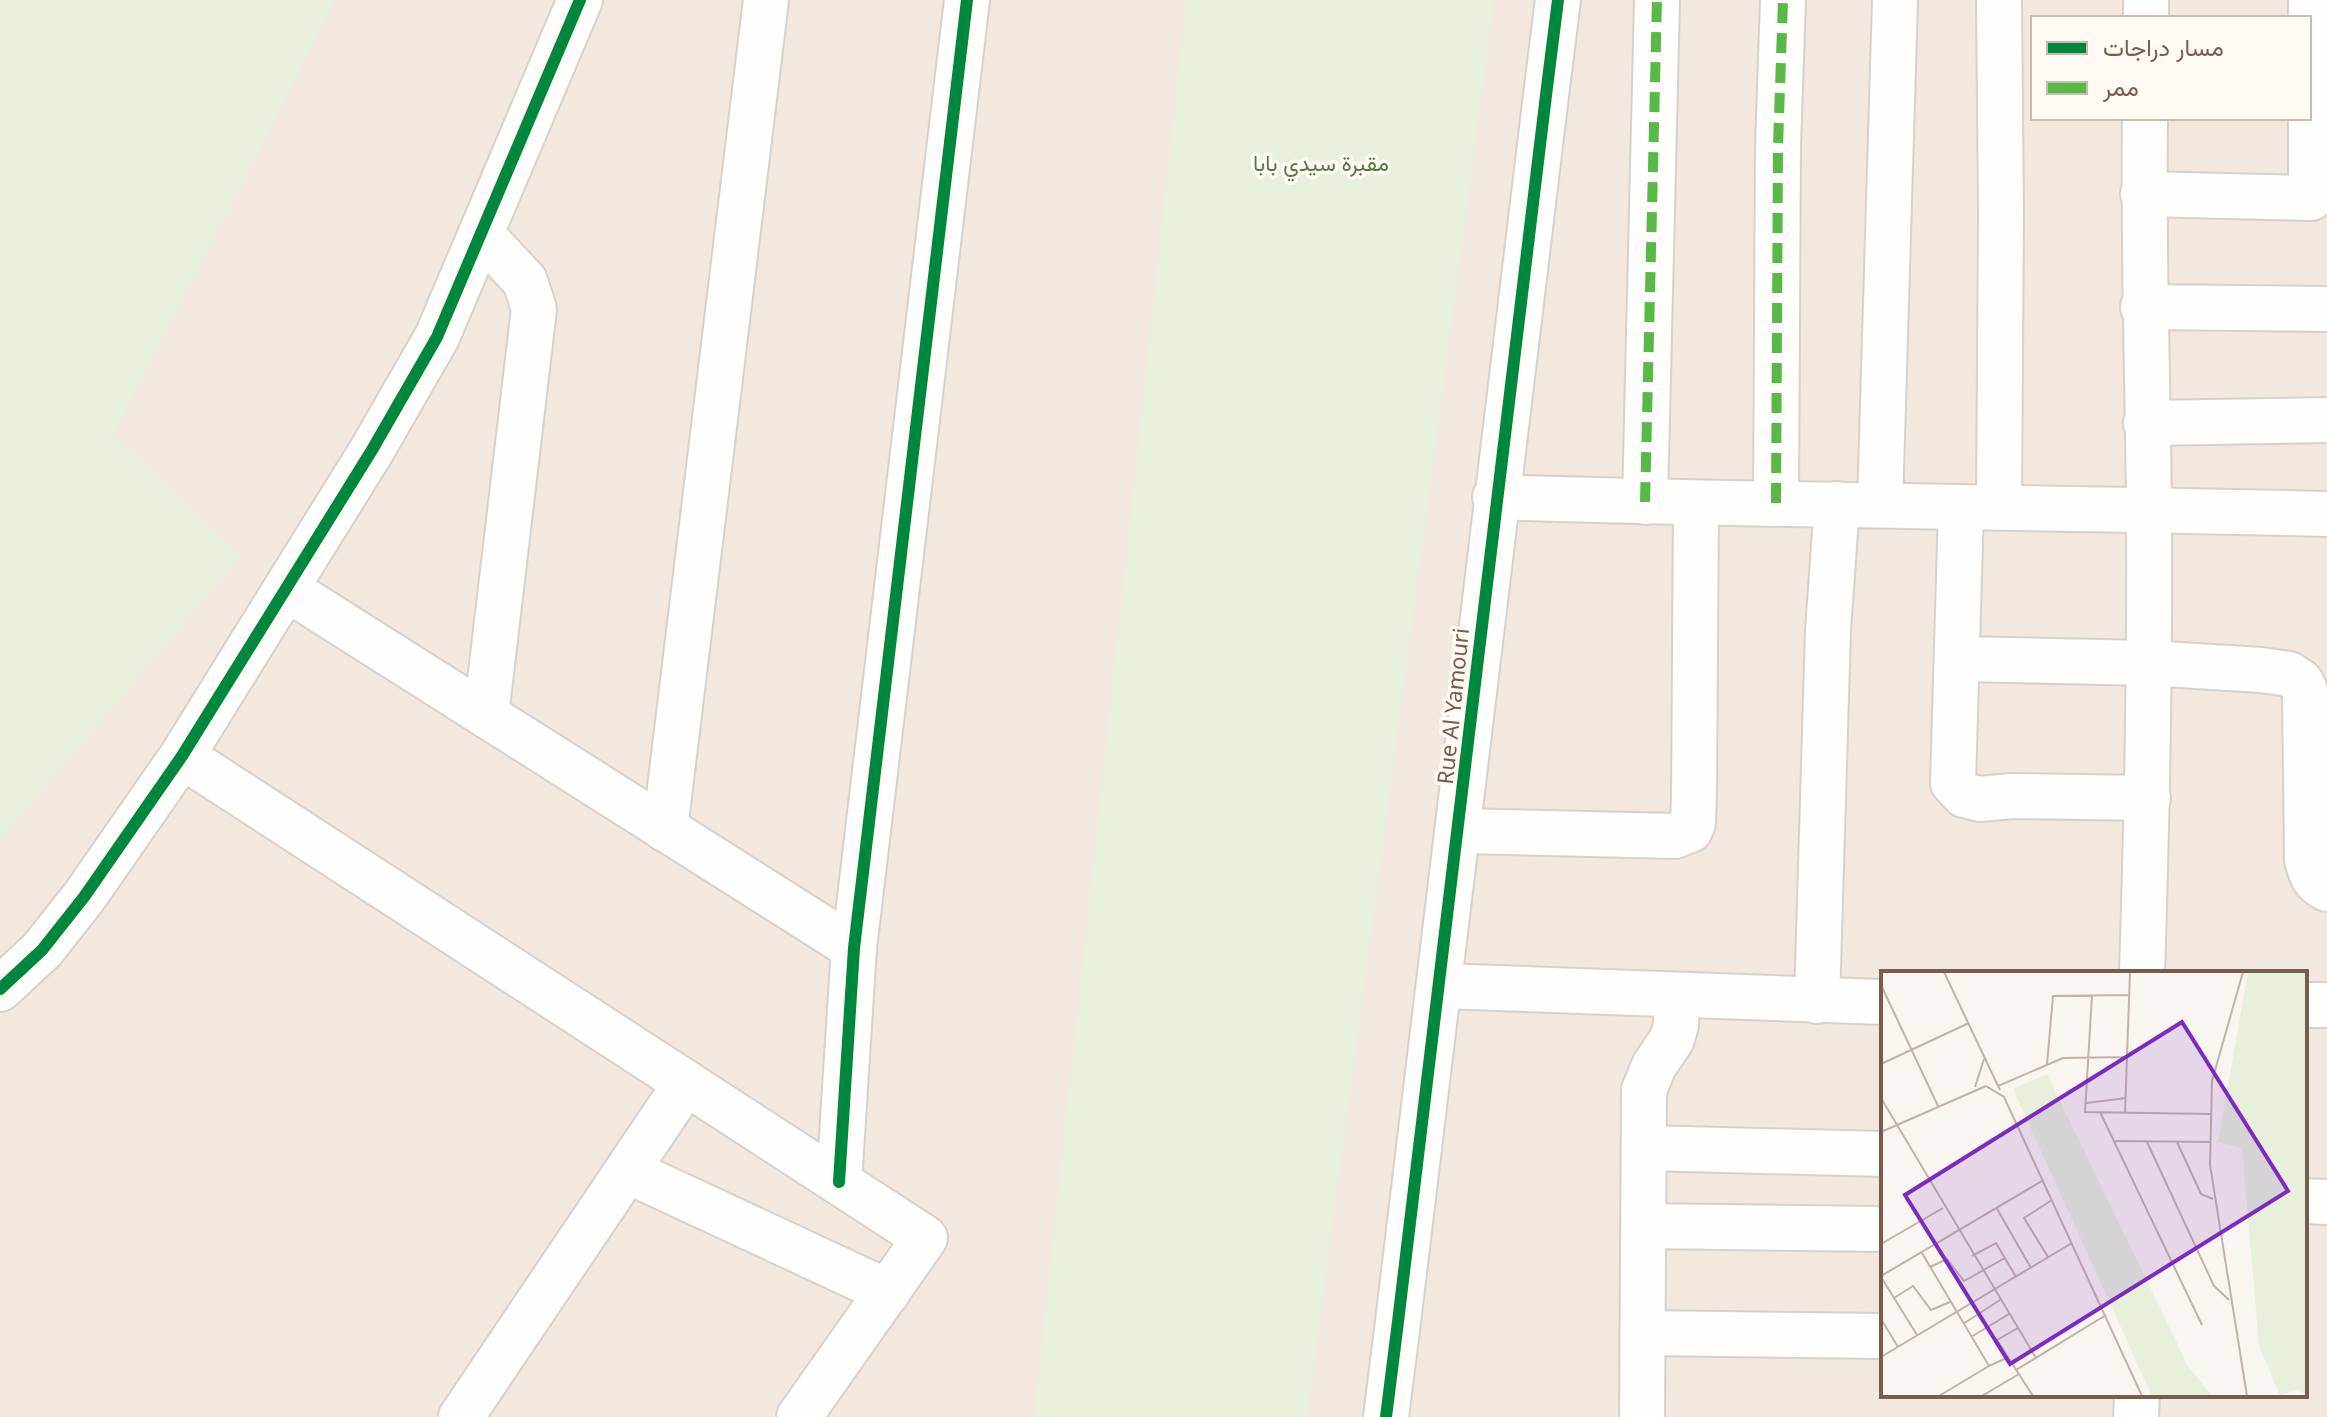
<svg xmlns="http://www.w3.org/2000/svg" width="2327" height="1417" viewBox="0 0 2327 1417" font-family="'Noto Sans',Vazirmatn,sans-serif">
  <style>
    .residential { fill: #f2e8de; fill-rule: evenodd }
    .green { fill: #e7f0db }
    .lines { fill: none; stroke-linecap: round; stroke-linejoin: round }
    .minor-casing { stroke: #d7d1cb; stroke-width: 48 }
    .minor { stroke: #fefefd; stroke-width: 44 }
    .quiet { stroke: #58b947; stroke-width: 10; stroke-dasharray: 20 10; stroke-linecap: butt }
    .cycleway-casing { stroke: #fffaf3; stroke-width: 17 }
    .cycleway { stroke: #00873e; stroke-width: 12 }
    .labels { text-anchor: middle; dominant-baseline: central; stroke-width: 7; stroke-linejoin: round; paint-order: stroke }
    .park-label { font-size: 22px; fill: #537a41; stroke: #fffaf3 }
    .street-label { font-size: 22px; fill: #7a5c4d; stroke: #fffaf3 }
    .inset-road { fill: none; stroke: #c2b3aa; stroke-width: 2 }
    .view { fill: #7b2cbf; fill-opacity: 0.15; stroke: #7b2cbf; stroke-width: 4 }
    .inset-edge { fill: none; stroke: #7a5c4d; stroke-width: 4 }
  </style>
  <rect width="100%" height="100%" fill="#f9f5f0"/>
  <path class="residential" d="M257,0H2327V1417H0V756L31,419ZM2033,18H2309V118H2033ZM1883,973H2305V1395H1883Z"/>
  <g class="green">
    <polygon points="0,0 335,0 113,435 240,557 0,839"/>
    <polygon points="1186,0 1494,0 1307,1417 1034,1417"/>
  </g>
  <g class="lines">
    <g class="minor-casing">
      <g id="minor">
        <polyline points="1999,0 2001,213 1999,507"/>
        <polyline points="2146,18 2146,0"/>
        <polyline points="2143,194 2311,198 2311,0"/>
        <polyline points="481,234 525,281 534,309 486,715"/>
        <polyline points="2143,307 2327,309"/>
        <polyline points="2146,423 2327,420"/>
        <path d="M1495,497C1772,506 2050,507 2327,514"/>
        <polyline points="1645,502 1657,0"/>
        <polyline points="1776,503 1778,146 1783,0"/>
        <polyline points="1880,505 1895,0"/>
        <polyline points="1961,508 1953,783 1964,795 1980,799 2012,796 2148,798"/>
        <polyline points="287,589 854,948"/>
        <path d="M1958,659L2148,663L2261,670L2289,674L2301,682L2305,690L2307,860C2311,875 2313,882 2327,889"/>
        <polyline points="182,756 925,1238 799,1417"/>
        <polyline points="665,829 766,0"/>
        <polyline points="1459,831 1675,836 1690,830 1693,823 1694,797 1696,504"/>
        <path d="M2142,973C2147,819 2150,666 2149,512C2148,381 2143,250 2145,118"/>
        <polyline points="1441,986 1883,1002"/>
        <polyline points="0,989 42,950 84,897 182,756 372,450 437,337 580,0"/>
        <polyline points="1817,1001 1828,630 1837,504"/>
        <polyline points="2305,1005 2327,1005"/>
        <polyline points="1644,1148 1883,1154"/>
        <polyline points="628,1171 888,1292"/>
        <polyline points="839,1182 854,948 967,0"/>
        <polyline points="2305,1201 2327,1202"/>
        <polyline points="1644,1226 1883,1229"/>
        <polyline points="1643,1333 1883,1336"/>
        <polyline points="461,1417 686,1083"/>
        <path d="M1386,1417C1446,945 1498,472 1558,0"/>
        <polyline points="1642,1417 1644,1090 1654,1066 1672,1039 1676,1025 1677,996"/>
        <polyline points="2136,1417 2137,1395"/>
      </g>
    </g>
    <use href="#minor" class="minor"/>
    <g class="quiet">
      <polyline points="1645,502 1657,0"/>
      <polyline points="1776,503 1778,146 1783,0"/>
    </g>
    <g class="cycleway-casing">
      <g id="cycleway">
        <polyline points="0,989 42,950 84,897 182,756 372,450 437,337 580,0"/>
        <polyline points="839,1182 854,948 967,0"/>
        <path d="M1386,1417C1446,945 1498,472 1558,0"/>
      </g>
    </g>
    <use href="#cycleway" class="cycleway"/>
  </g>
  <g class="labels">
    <g class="park-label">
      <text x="1321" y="162">مقبرة سيدي بابا</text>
    </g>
    <g class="street-label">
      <text transform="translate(1452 706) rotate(-84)">Rue Al Yamouri</text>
    </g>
  </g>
  <g transform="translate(1881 971)">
    <rect width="426" height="426" fill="#f9f5f0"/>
    <path d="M367,1H426V425L417,418L399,425L378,374L361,177L337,171ZM166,103L307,395L331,425H271L132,118Z" fill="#e7f0db"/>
    <path class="inset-road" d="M63,1L119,119M362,1L331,110L329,194L366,425M0,14L57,135M211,24L204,141L329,143M0,93L88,52M166,93L172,25L249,24M105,115L123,126L261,425M117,115L182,87L246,86M94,116L103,88M0,127L155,387M205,132L245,127M219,141L321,354M244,142L249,1M0,161L105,115M234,170L329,171M266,171L333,315L348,329M296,171L320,223L332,228M115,236L150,297M0,273L62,237M41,282L108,395L128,386M91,285L115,272L135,306M167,286L143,247L171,229M49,296L66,288L83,310L124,287M0,305L161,210M0,306L36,364M13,327L32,315L50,339L69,331M0,348L17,376M82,353L119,329M137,357L116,369L152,425M90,366L128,343M0,386L191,272M135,399L225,344M58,425L108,395M101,425L138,403"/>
    <path class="view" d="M301,51L407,220L129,393L24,224Z"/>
    <rect width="426" height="426" class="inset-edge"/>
  </g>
  <rect x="2031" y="16" width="280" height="104" fill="#fffaf3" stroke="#cabbb1" stroke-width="2"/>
  <rect x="2047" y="42" width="40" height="12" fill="#00873e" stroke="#cabbb1" stroke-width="2"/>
  <text x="2103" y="56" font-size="24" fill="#7a5c4d">مسار دراجات</text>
  <rect x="2047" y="82" width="40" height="12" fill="#58b947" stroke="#cabbb1" stroke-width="2"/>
  <text x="2103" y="96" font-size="24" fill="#7a5c4d">ممر</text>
</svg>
